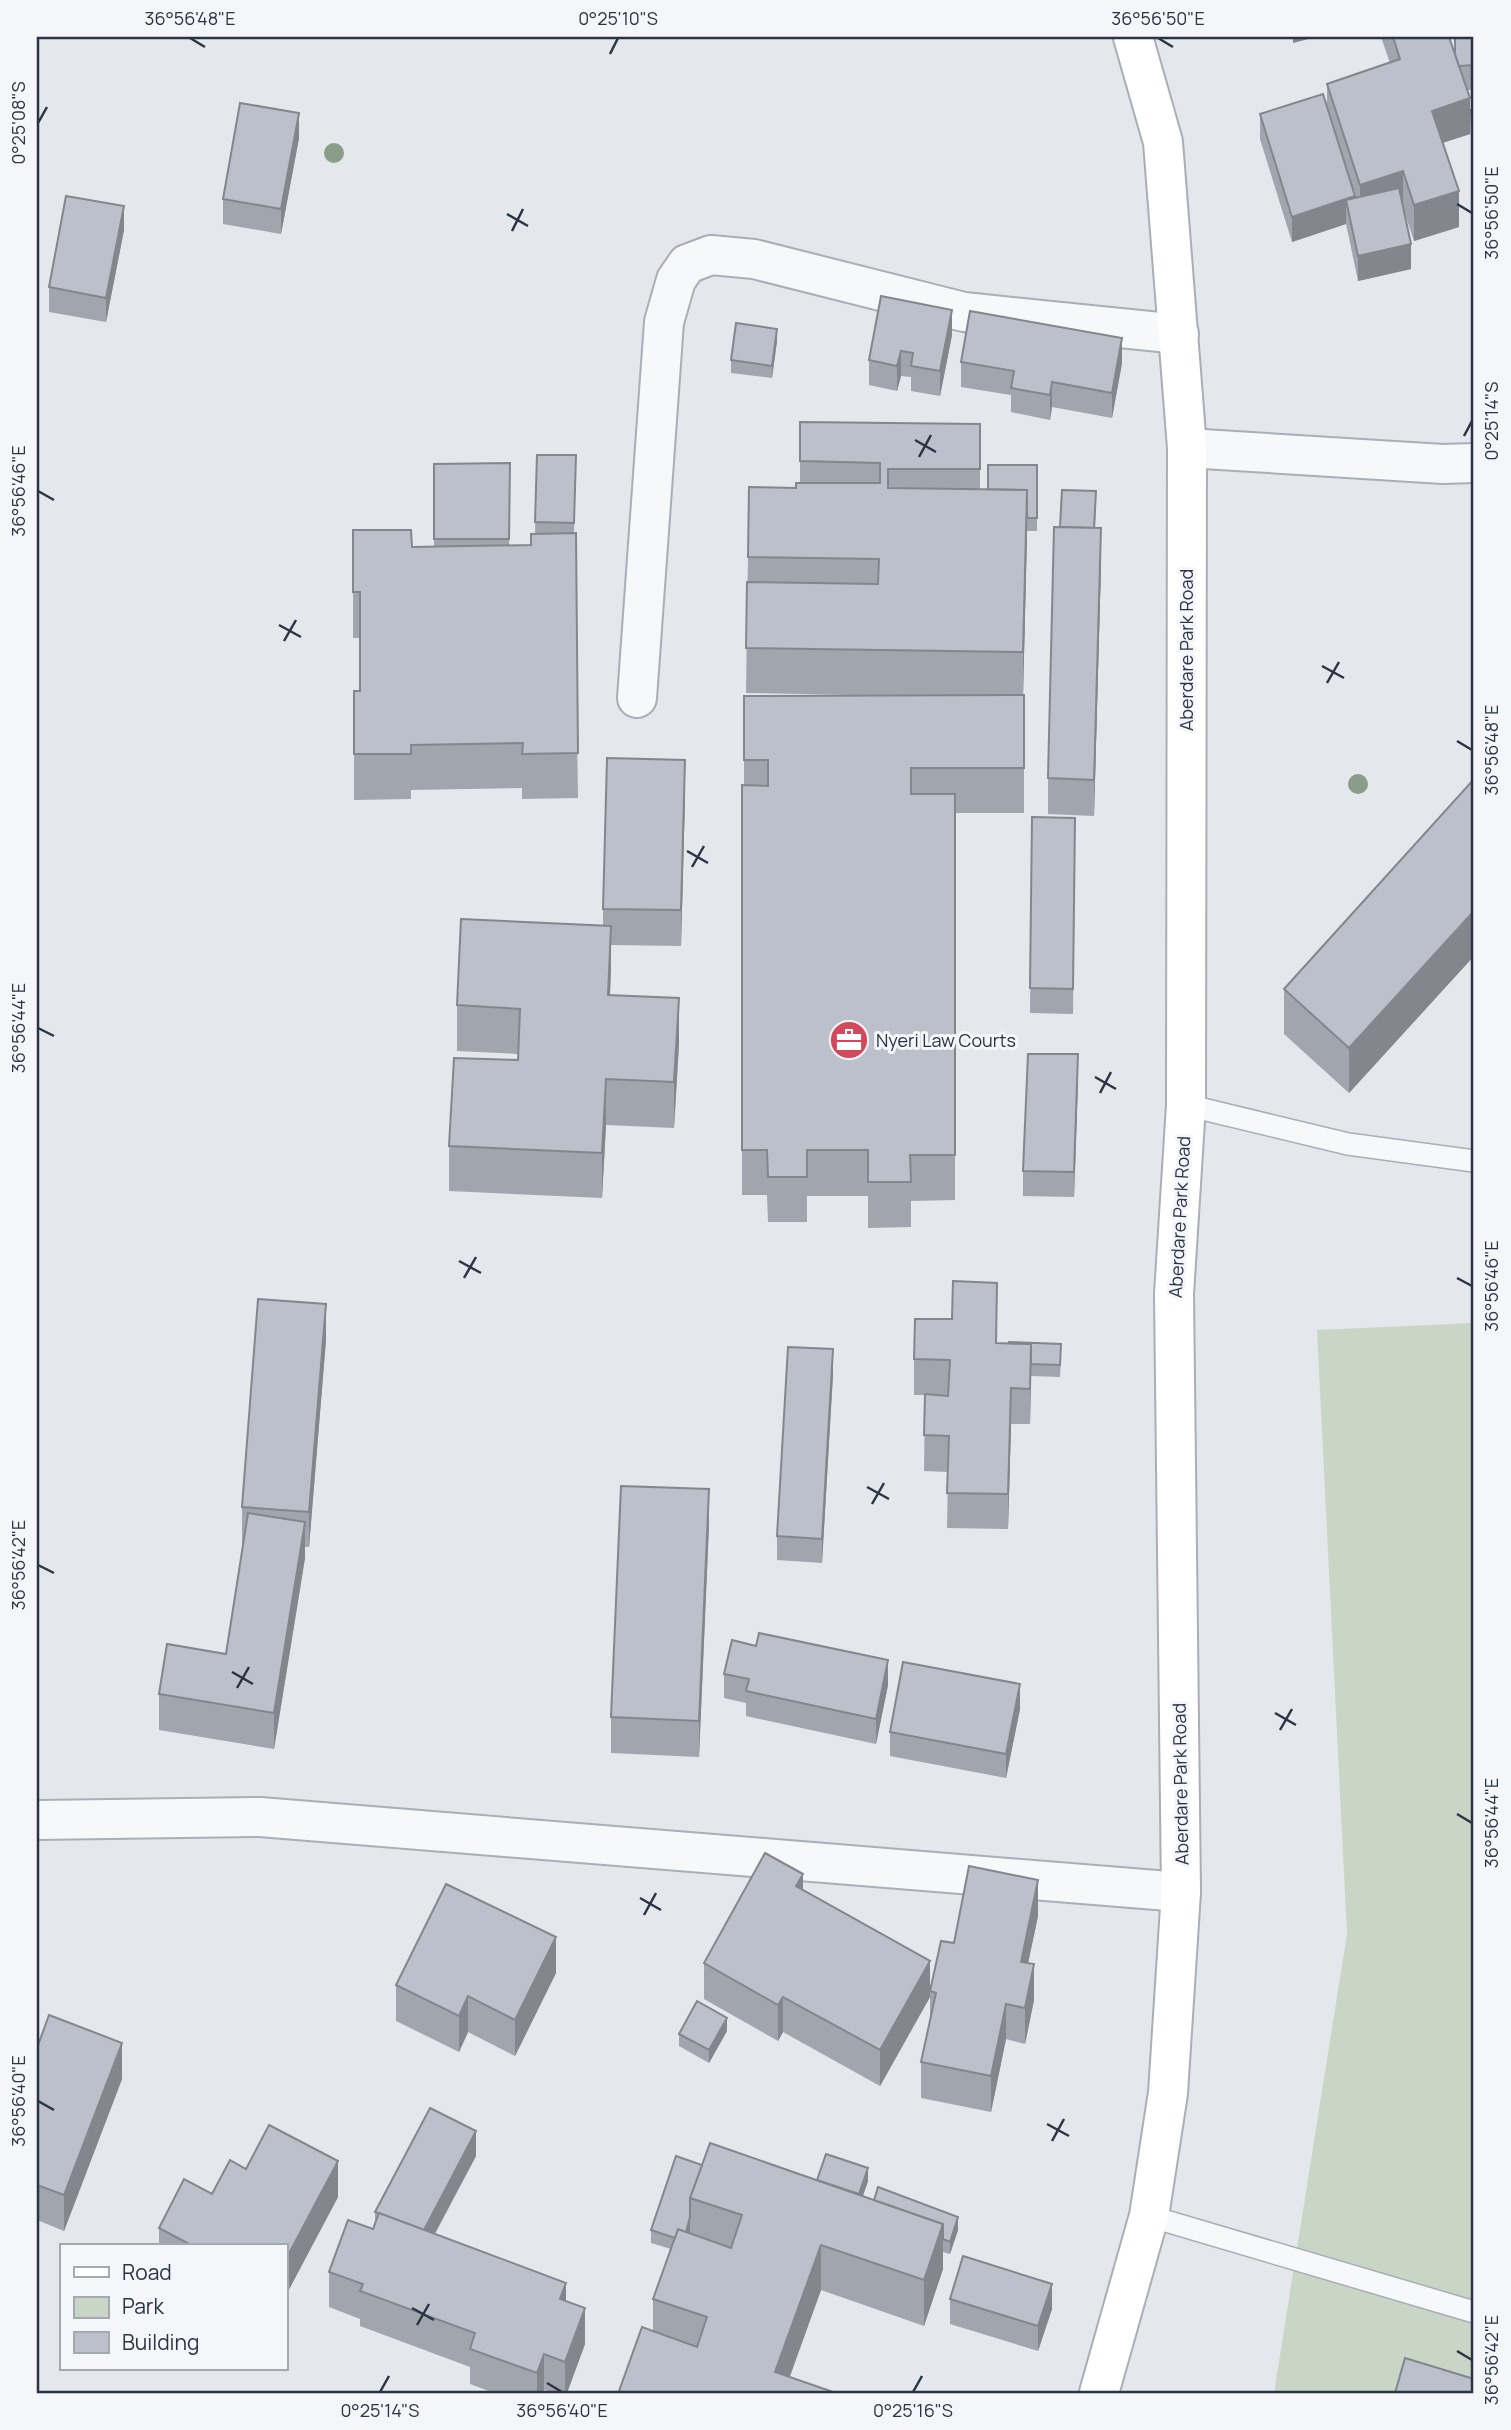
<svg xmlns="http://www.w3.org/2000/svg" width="1511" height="2430" viewBox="0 0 1511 2430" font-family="Manrope,sans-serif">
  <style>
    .green { fill: #c9d6c5 }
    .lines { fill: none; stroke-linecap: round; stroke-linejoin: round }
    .lane-casing { stroke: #a9aeb7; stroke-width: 24 }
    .street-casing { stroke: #a9aeb7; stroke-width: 42 }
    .secondary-casing { stroke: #a9aeb7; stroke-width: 42 }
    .lane { stroke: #f7f8fa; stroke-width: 21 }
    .street { stroke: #f7f8fa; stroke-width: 38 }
    .secondary { stroke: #fff; stroke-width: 38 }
    .tree { fill: #899d89 }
    .wall { fill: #a1a5ae }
    .shaded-wall { fill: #83868d }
    .building { fill: #bbc0ca; stroke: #83868d; stroke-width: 2 }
    .ticks { fill: none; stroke: #2b3445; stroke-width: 2.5 }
    .labels { text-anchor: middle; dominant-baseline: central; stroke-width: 6; stroke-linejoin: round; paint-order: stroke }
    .street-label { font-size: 18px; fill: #2b3445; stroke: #f4f6f9 }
    .poi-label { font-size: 18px; fill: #2b3445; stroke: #f4f6f9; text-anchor: start }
    .neatline { fill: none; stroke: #2b3445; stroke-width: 2.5 }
    .ticks-label { font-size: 18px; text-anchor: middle; fill: #2b3445 }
  </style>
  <rect width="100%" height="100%" fill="#e4e7ec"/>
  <polygon class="green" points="1474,1323 1474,2393 1274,2393 1347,1934 1317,1330"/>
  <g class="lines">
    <g class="lane-casing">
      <g id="lane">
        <polyline points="1186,1105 1348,1144 1474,1161"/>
        <polyline points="1149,2216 1474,2312"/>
      </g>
    </g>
    <g class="street-casing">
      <g id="street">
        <polyline points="1187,448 1443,464 1474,463"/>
        <polyline points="637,698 664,322 676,280 687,264 711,255 754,259 964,312 1179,334"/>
        <polyline points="37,1820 260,1817 1181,1892"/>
      </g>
    </g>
    <g class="secondary-casing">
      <polyline id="secondary" points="1099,2393 1149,2216 1168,2093 1181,1892 1174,1294 1186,1105 1187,448 1163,142 1133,37"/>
    </g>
    <use href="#lane" class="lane"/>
    <use href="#street" class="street"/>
    <use href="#secondary" class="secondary"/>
  </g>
  <g class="tree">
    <circle cx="334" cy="153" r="10"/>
    <circle cx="1358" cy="784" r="10"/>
  </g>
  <g class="wall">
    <polygon points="1381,37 1449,37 1455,53 1454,37 1474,37 1474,90 1467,90 1470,134 1443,143 1459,227 1414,241 1403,208 1411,269 1358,281 1346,224 1292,242 1260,139 1260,114 1327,106 1327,84 1390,63"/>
    <polygon points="1471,110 1474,110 1474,241 1471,155"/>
    <polygon points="299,138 281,234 223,224 223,199"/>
    <polygon points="124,230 106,322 49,312 49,287"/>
    <polygon points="952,335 940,396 911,391 911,377 901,376 897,391 869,385 869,360"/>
    <polygon points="777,341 772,378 731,373 731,360"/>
    <polygon points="961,362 1122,363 1112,418 1052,407 1050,420 1011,412 1011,395 961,387"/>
    <polygon points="800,422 980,424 980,489 988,489 1037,465 1037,531 1027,531 1023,695 1024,695 1024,813 955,813 955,1200 911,1201 911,1227 868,1228 868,1196 807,1196 807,1222 768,1222 767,1195 742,1195 742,785 744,785 744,696 906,696 746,693 749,487 796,488 800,483"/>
    <polygon points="537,455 576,455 574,533 578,798 522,799 522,788 411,790 411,799 354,800 354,691 360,691 360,638 353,638 353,530 412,547 434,547 434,464 510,463 509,546 531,545 535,534"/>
    <polygon points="1096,504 1095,528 1101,564 1094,816 1048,814 1048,778 1060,527"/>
    <polygon points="1474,779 1474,956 1349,1093 1284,1034 1284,989"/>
    <polygon points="685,795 681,946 611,945 610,995 679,1043 674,1128 606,1125 602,1198 449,1191 449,1146 518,1060 518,1054 457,1051 457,1005 603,926 603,909"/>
    <polygon points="1032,817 1075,818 1073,1014 1030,1013"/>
    <polygon points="1078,1079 1074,1197 1023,1196 1023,1171"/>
    <polygon points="997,1319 997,1343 1061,1357 1060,1377 1031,1376 1030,1424 1011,1424 1008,1529 947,1528 948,1472 924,1471 925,1395 914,1395 914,1359"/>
    <polygon points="326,1340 309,1547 305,1547 305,1558 274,1749 159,1730 159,1694 226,1654 243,1543 242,1543 242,1507"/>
    <polygon points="833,1374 822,1563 777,1560 777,1536"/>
    <polygon points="709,1525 699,1757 611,1753 611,1717"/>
    <polygon points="724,1674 888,1685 876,1744 746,1716 746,1703 724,1698"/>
    <polygon points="1020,1709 1006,1778 890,1756 890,1732"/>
    <polygon points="803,1890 930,1990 954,1943 1038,1916 1028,1963 1034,2000 1025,2044 1006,2039 991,2112 921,2098 921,2062 930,2021 930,1997 880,2086 783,2032 778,2041 704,1999 704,1963"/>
    <polygon points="556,1973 515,2056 468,2032 459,2052 396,2021 396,1985"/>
    <polygon points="727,2031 709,2063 679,2046 679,2034"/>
    <polygon points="37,2048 122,2079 64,2231 37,2220"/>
    <polygon points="476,2156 435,2234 566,2301 585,2344 567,2393 554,2393 544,2390 542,2393 494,2393 470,2384 470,2367 360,2326 360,2319 329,2307 329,2272 373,2229 375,2224 375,2212"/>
    <polygon points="702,2165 817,2180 868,2181 863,2196 958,2230 950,2254 943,2252 943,2269 924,2326 821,2290 789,2377 836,2393 619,2393 619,2391 653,2331 653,2299 671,2249 651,2243 651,2230"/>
    <polygon points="212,2194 338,2197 285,2297 285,2246 159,2246 159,2228"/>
    <polygon points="950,2299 1052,2309 1038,2351 950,2324"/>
  </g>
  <g class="shaded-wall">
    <polygon points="1293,37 1316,37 1293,43"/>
    <polygon points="1470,98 1470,134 1432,146 1432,111"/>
    <polygon points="299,113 299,138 281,234 281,209"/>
    <polygon points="1403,171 1403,206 1360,220 1360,185"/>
    <polygon points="1459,191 1459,227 1414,241 1414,205"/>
    <polygon points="1355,196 1355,221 1346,200 1346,224 1292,242 1292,217"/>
    <polygon points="124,206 124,230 106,322 106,298"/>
    <polygon points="1411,244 1411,269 1358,281 1358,256"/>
    <polygon points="952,310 952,335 940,396 940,371"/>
    <polygon points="777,329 777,341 772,378 772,366"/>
    <polygon points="1122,338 1122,363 1112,418 1112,393"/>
    <polygon points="901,351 901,376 897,391 897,366"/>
    <polygon points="1052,382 1052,407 1050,420 1050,395"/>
    <polygon points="1027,490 1027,535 1023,697 1023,652"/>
    <polygon points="1101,528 1101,564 1094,816 1094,780"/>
    <polygon points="685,760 685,795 681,946 681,910"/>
    <polygon points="1474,911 1474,956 1349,1093 1349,1048"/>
    <polygon points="611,926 611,971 608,1040 608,995"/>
    <polygon points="679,998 679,1043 674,1128 674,1082"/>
    <polygon points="1078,1054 1078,1079 1074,1197 1074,1172"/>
    <polygon points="606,1079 606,1125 602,1198 602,1153"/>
    <polygon points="326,1304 326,1340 309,1547 309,1512"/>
    <polygon points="1031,1344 1031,1380 1030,1424 1030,1389"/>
    <polygon points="833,1349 833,1374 822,1563 822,1539"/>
    <polygon points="1011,1388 1011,1424 1008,1529 1008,1494"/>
    <polygon points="709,1489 709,1525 699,1757 699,1721"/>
    <polygon points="305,1522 305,1558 274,1749 274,1713"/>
    <polygon points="888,1660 888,1685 876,1744 876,1719"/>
    <polygon points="1020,1684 1020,1709 1006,1778 1006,1754"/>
    <polygon points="803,1874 803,1910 796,1886"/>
    <polygon points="1038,1880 1038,1916 1021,1997 1021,1962"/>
    <polygon points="556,1937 556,1973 515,2056 515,2020"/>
    <polygon points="930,1961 930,1997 880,2086 880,2050"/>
    <polygon points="1034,1964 1034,2000 1025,2044 1025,2008"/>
    <polygon points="468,1996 468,2032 459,2052 459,2016"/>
    <polygon points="783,1997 783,2032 778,2041 778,2005"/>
    <polygon points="1006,2004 1006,2039 991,2112 991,2076"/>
    <polygon points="727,2018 727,2031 709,2063 709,2050"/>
    <polygon points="122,2043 122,2079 64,2231 64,2195"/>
    <polygon points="476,2131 476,2156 420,2261 420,2236"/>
    <polygon points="338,2161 338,2197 285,2297 285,2261"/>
    <polygon points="868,2168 868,2181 857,2212 857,2200"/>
    <polygon points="690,2217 690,2230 683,2253 683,2240"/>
    <polygon points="958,2217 958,2230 950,2254 950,2242"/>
    <polygon points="943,2224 943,2269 924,2326 924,2280"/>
    <polygon points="821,2245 821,2290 784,2393 775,2372"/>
    <polygon points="566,2283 566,2319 560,2299"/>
    <polygon points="1052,2284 1052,2309 1038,2351 1038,2326"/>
    <polygon points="585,2308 585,2344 567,2393 565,2393 565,2362"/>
    <polygon points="544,2354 544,2390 542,2393 537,2393 537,2373"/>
  </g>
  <g class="building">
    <polygon points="1393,37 1449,37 1470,98 1432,111 1459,191 1414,205 1403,171 1360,185 1327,84 1400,59"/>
    <polygon points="1455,37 1474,37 1474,65 1459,66 1455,54"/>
    <polygon points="1323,94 1355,196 1292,217 1260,114"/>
    <polygon points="240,103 299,113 281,209 223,199"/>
    <polygon points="1471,110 1474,110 1474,195"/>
    <polygon points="1399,188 1411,244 1358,256 1346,200"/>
    <polygon points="66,196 124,206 106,298 49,287"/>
    <polygon points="881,296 952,310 940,371 911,366 913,353 901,351 897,366 869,360"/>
    <polygon points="970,311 1122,338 1112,393 1052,382 1050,395 1011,388 1014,371 961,362"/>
    <polygon points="736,323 777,329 772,366 731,360"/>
    <polygon points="800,422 980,424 980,469 888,469 888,488 1027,490 1023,652 746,648 747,582 878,584 879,559 748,557 749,487 796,488 796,483 880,483 880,463 800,461"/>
    <polygon points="537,455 576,455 574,523 535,522"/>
    <polygon points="510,463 509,539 434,539 434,464"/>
    <polygon points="988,465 1037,465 1037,518 1027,518 1027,490 988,489"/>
    <polygon points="1062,490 1096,491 1094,528 1060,527"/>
    <polygon points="1054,527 1101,528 1094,780 1048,778"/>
    <polygon points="353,530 411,530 412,547 531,545 531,534 576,533 578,753 522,754 523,743 411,745 411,754 354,754 354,691 360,691 360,592 353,592"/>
    <polygon points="1024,695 1024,768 911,768 911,794 955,794 955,1155 910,1155 911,1182 868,1182 868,1150 807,1150 807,1177 768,1177 767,1150 742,1150 742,785 768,786 768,760 744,760 744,696"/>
    <polygon points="607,758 685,760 681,910 603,909"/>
    <polygon points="1474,779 1474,911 1349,1048 1284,989"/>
    <polygon points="1032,817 1075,818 1073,989 1030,988"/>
    <polygon points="461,919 611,926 608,995 679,998 674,1082 606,1079 602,1153 449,1146 454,1058 518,1060 520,1009 457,1005"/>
    <polygon points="1028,1054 1078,1054 1074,1172 1023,1171"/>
    <polygon points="953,1281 997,1283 996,1343 1031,1344 1030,1389 1011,1388 1008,1494 947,1493 949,1436 924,1435 925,1394 948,1396 950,1360 914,1359 915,1319 952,1319"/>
    <polygon points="258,1299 326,1304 309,1512 242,1507"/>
    <polygon points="1009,1342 1061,1344 1060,1365 1031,1364 1031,1344 1009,1343"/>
    <polygon points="788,1347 833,1349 822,1539 777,1536"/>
    <polygon points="621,1486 709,1489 699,1721 611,1717"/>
    <polygon points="248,1513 305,1522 274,1713 159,1694 167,1644 226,1654"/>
    <polygon points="759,1633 888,1660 876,1719 746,1691 749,1679 724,1674 732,1640 756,1646"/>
    <polygon points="903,1662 1020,1684 1006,1754 890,1732"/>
    <polygon points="765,1853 803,1874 796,1886 930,1961 880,2050 783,1997 778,2005 704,1963"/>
    <polygon points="969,1866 1038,1880 1021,1962 1034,1964 1025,2008 1006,2004 991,2076 921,2062 936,1993 930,1991 941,1941 954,1943"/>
    <polygon points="446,1884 556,1937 515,2020 468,1996 459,2016 396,1985"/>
    <polygon points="697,2001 727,2018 709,2050 679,2034"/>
    <polygon points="49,2015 122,2043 64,2195 37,2185 37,2048"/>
    <polygon points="430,2108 476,2131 424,2230 375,2212"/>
    <polygon points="269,2125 338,2161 285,2261 285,2246 193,2246 159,2228 184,2179 212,2194 230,2160 246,2169"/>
    <polygon points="710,2143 943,2224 924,2280 821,2245 775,2372 836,2393 626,2393 619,2391 642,2327 697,2347 707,2317 653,2299 678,2229 731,2248 742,2215 690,2198"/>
    <polygon points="826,2154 868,2168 859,2194 817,2180"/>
    <polygon points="676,2156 702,2165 690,2198 690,2217 686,2232 678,2229 675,2238 651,2230"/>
    <polygon points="878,2187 958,2217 950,2242 943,2239 943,2224 874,2200"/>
    <polygon points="379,2213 566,2283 560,2299 585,2308 565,2362 544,2354 537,2373 470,2349 475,2333 360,2291 363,2284 329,2272 348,2220 373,2229"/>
    <polygon points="963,2256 1052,2284 1038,2326 950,2299"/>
    <polygon points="1405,2358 1474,2379 1474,2393 1395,2393"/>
  </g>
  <path class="ticks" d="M190,38L205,47M1158,38L1173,47M610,54L618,38M38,123L47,107M1457,204L1472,213M507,214L528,226M512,231L523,209M1464,436L1472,421M915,440L936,452M919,457L931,435M38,491L54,500M279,625L301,637M284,641L296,620M1322,666L1344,678M1327,683L1339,662M1457,741L1472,750M687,851L708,863M692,867L704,846M38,1028L54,1036M1095,1077L1116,1089M1100,1093L1111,1072M459,1261L481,1273M464,1278L476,1257M1457,1278L1472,1286M867,1487L889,1499M872,1504L884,1483M38,1565L54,1573M232,1672L253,1684M237,1688L249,1667M1275,1713L1296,1725M1280,1730L1292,1709M1457,1814L1472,1823M640,1898L661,1910M644,1915L656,1893M38,2101L54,2110M1047,2124L1069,2136M1052,2141L1064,2119M412,2308L434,2320M417,2325L429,2304M1457,2351L1472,2360M547,2383L562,2392M380,2392L389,2376M913,2392L922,2376"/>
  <defs>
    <g id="office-disc" transform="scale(2.0125)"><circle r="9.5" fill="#d1495b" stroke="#f4f6f9"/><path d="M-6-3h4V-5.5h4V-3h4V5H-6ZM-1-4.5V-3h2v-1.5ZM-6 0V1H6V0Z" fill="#fff"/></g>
  </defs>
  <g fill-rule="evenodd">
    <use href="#office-disc" x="849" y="1040"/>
  </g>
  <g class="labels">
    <g class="street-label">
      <text transform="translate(1186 650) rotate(-90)">Aberdare Park Road</text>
      <text transform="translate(1179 1217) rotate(-87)">Aberdare Park Road</text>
      <text transform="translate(1180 1784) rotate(-91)">Aberdare Park Road</text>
    </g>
    <g class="poi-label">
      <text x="876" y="1040">Nyeri Law Courts</text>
    </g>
  </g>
  <rect width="1511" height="2430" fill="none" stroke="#f4f6f9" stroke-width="77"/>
  <rect x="60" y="2244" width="228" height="126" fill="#f4f6f9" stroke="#a4a8b1" stroke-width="2"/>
  <rect x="74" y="2267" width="35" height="10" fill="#ffffff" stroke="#a4a8b1" stroke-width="2"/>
  <text x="122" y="2280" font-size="21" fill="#2b3445">Road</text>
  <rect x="74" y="2297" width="35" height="21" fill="#c9d6c5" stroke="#a4a8b1" stroke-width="2"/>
  <text x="122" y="2314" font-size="21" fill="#2b3445">Park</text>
  <rect x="74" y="2332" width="35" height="21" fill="#bbc0ca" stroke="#a4a8b1" stroke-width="2"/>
  <text x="122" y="2350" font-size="21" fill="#2b3445">Building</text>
  <rect x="38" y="38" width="1434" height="2354" class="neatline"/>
  <g class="ticks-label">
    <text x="190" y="25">36°56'48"E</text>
    <text x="618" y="25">0°25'10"S</text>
    <text x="1158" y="25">36°56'50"E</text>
    <text transform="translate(19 123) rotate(-90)" y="6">0°25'08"S</text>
    <text transform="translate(1492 213) rotate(-90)" y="6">36°56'50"E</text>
    <text transform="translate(1492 421) rotate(-90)" y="6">0°25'14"S</text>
    <text transform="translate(19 491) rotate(-90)" y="6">36°56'46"E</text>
    <text transform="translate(1492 750) rotate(-90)" y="6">36°56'48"E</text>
    <text transform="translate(19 1028) rotate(-90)" y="6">36°56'44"E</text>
    <text transform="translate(1492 1286) rotate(-90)" y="6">36°56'46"E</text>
    <text transform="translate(19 1565) rotate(-90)" y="6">36°56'42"E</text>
    <text transform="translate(1492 1823) rotate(-90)" y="6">36°56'44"E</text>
    <text transform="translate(19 2101) rotate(-90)" y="6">36°56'40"E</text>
    <text transform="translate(1492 2360) rotate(-90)" y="6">36°56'42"E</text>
    <text x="380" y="2417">0°25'14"S</text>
    <text x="562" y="2417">36°56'40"E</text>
    <text x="913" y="2417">0°25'16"S</text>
  </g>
</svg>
